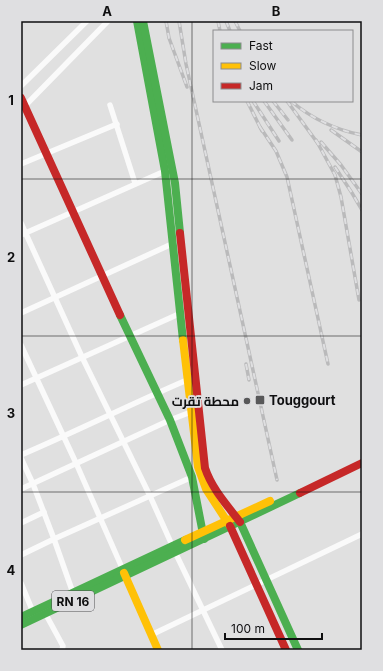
<svg xmlns="http://www.w3.org/2000/svg" width="383" height="671" viewBox="0 0 383 671" font-family="Inter,Cairo,sans-serif">
  <style>
    .lines { fill: none; stroke-linecap: round; stroke-linejoin: round }
    .street { stroke: #fafafa; stroke-width: 5.5 }
    .fast { stroke: #4caf50; stroke-width: 8 }
    .slow { stroke: #ffc107; stroke-width: 8 }
    .jam { stroke: #c62828; stroke-width: 8 }
    .rail-casing { stroke: #bababb; stroke-width: 3.5 }
    .rail { stroke: #dfdfe1; stroke-width: 2; stroke-dasharray: 6; stroke-linecap: butt }
    .grid { fill: none; stroke: #0f0f10; stroke-width: 1; stroke-opacity: 0.55 }
    .poi-dot { fill: #585859; stroke: #dfdfe1; stroke-width: 1.5 }
    .labels { text-anchor: middle; dominant-baseline: central; stroke-width: 3.5; stroke-linejoin: round; paint-order: stroke }
    .shield { fill: #dfdfe1; stroke: #4d4d4f; stroke-width: 1 }
    .shield-label { font-size: 12px; font-weight: bold; fill: #0f0f10 }
    .poi-label { font-size: 13px; font-weight: bold; fill: #0f0f10; stroke: #dfdfe1; text-anchor: start }
    .neatline { fill: none; stroke: #0f0f10; stroke-width: 1.5 }
    .grid-label { font-size: 13px; text-anchor: middle; font-weight: bold; fill: #0f0f10 }
  </style>
  <rect width="100%" height="100%" fill="#e0e0e0"/>
  <g class="lines">
    <g class="street">
      <polyline points="21,86 87,21"/>
      <polyline points="110,105 135,183"/>
      <polyline points="21,110 108,21"/>
      <polyline points="21,164 117,124"/>
      <polyline points="21,223 82,357 150,496 176,554 222,650"/>
      <polyline points="21,235 165,171"/>
      <polyline points="21,313 174,243"/>
      <polyline points="21,345 76,463 123,570"/>
      <polyline points="21,385 181,313"/>
      <path d="M21,455C77,431 131,404 187,380"/>
      <polyline points="21,458 33,484 54,539 192,477"/>
      <polyline points="21,489 170,420 191,412"/>
      <polyline points="21,523 44,512"/>
      <polyline points="21,555 54,539 73,593"/>
      <polyline points="21,583 33,612"/>
      <polyline points="44,611 63,646 62,650"/>
      <polyline points="151,635 362,534"/>
    </g>
    <g class="fast">
      <polyline points="137,21 165,171 183,340"/>
      <polyline points="143,21 175,183 180,233"/>
      <polyline points="120,315 170,420 192,477 204,539"/>
      <polyline points="240,522 298,650"/>
      <polyline points="21,617 185,540"/>
      <polyline points="21,625 300,493"/>
    </g>
    <g class="slow">
      <polyline points="183,340 198,467 206,489 230,526"/>
      <polyline points="185,540 270,501"/>
      <polyline points="124,573 158,650"/>
    </g>
    <g class="jam">
      <polyline points="21,98 120,315"/>
      <path d="M180,233L205,468C212,489 227,505 240,522"/>
      <polyline points="300,493 362,463"/>
      <polyline points="230,526 286,650"/>
    </g>
    <g class="rail-casing">
      <g id="rail">
        <polyline points="166,21 169,38 187,87"/>
        <polyline points="179,21 186,64 198,119 277,480"/>
        <polyline points="218,21 220,31"/>
        <polyline points="226,21 230,31"/>
        <polyline points="235,21 240,31"/>
        <polyline points="247,101 262,131"/>
        <polyline points="253,101 279,141"/>
        <polyline points="264,101 292,140"/>
        <polyline points="273,101 288,120"/>
        <polyline points="287,101 319,145"/>
        <path d="M291,101C311,118 336,130 362,135"/>
        <polyline points="260,127 276,151 287,177 328,364"/>
        <polyline points="331,130 362,152"/>
        <polyline points="316,140 335,175 341,197 359,300"/>
        <polyline points="321,142 341,165 362,194"/>
        <polyline points="335,167 352,193 362,210"/>
        <polyline points="246,364 249,380"/>
      </g>
    </g>
    <use href="#rail" class="rail"/>
  </g>
  <path class="grid" d="M192,21V650M21,179H362M21,336H362M21,492H362"/>
  <g class="poi-dot">
    <rect x="255" y="395" width="10" height="10" rx="2"/>
    <circle cx="247" cy="401" r="4"/>
  </g>
  <g class="labels">
    <rect class="shield" x="52" y="591" width="42" height="20" rx="3"/>
    <g class="shield-label">
      <text x="73" y="601">RN 16</text>
    </g>
    <g class="poi-label">
      <text x="269" y="400">Touggourt</text>
      <text x="239" y="401" text-anchor="end">محطة تقرت</text>
    </g>
  </g>
  <rect width="383" height="671" fill="none" stroke="#dfdfe1" stroke-width="44"/>
  <rect x="213" y="30" width="140" height="72" fill="#dfdfe1" stroke="#8c8c8d"/>
  <rect x="221" y="43" width="20" height="6" fill="#4caf50" stroke="#8c8c8d"/>
  <text x="249" y="50" font-size="12" fill="#0f0f10">Fast</text>
  <rect x="221" y="63" width="20" height="6" fill="#ffc107" stroke="#8c8c8d"/>
  <text x="249" y="70" font-size="12" fill="#0f0f10">Slow</text>
  <rect x="221" y="83" width="20" height="6" fill="#c62828" stroke="#8c8c8d"/>
  <text x="249" y="90" font-size="12" fill="#0f0f10">Jam</text>
  <path d="M225 633v6h97v-6" fill="none" stroke="#0f0f10" stroke-width="2"/>
  <text x="231" y="633" font-size="12" fill="#0f0f10" stroke="#dfdfe1" stroke-width="3" paint-order="stroke">100 m</text>
  <rect x="22" y="22" width="339" height="627" class="neatline"/>
  <g class="grid-label">
    <text x="107" y="16">A</text>
    <text x="276" y="16">B</text>
    <text x="11" y="105">1</text>
    <text x="11" y="262">2</text>
    <text x="11" y="418">3</text>
    <text x="11" y="575">4</text>
  </g>
</svg>
